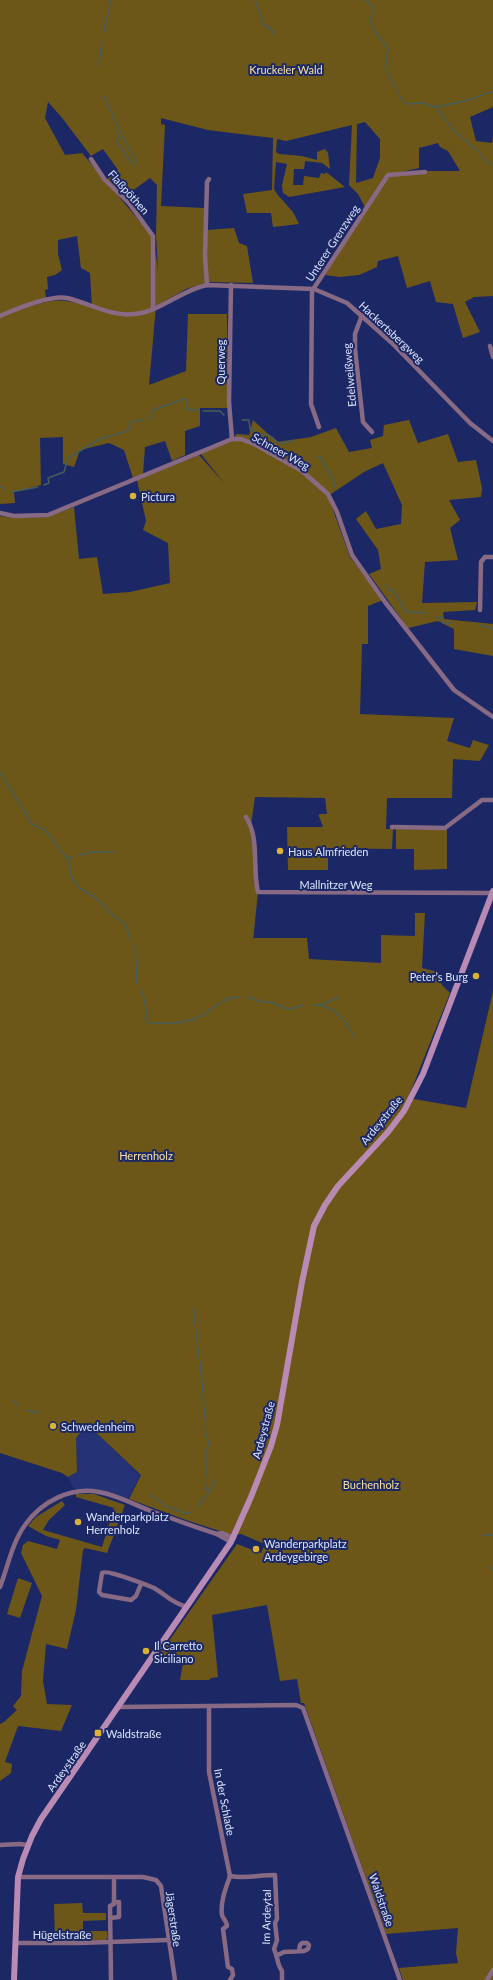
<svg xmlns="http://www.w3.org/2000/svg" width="493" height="1980" viewBox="0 0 493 1980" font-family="Lato,sans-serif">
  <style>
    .built { fill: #253275 }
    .green { fill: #6c5718; fill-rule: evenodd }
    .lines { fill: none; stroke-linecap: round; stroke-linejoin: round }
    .stream { stroke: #485d57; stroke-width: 1.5 }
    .street { stroke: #886a84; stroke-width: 4.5 }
    .secondary { stroke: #b98ab4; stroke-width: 6 }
    .poi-dot { fill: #dbb233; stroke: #1c2865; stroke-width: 1.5 }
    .labels { text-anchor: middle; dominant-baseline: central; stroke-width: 4; stroke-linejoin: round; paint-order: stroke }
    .park-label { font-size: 11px; fill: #f8e09c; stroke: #1c2865 }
    .street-label { font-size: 11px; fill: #dce4fb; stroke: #1c2865 }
    .poi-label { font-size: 11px; fill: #dce4fb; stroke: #1c2865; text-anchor: start }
  </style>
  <rect width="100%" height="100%" fill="#1c2865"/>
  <polygon class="built" points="87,1424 140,1475 128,1499 97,1489 75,1489 73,1487 68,1477 77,1472 76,1438"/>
  <g class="green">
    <path d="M0,0H493V107L470,117L476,141L492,143L493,136V296L474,297L465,302L480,332L463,338L453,304L436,302L430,281L407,288L398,256L378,261L377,267L359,275L340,277L325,275L388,176L427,171H460L448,151L440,147L438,143L419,148V168L387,175L365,207L358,194L349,185L352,125L286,141L277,139L276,152L279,154L302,156L317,160V152L325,149L328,153L330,169L322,163L305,161L304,169H294L293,185H303L304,176L319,178L321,173L325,174L326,172L345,187L289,197L283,193L282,185L287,164L276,162L274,189L277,194L293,212L299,224L273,227L271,213H247L243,194L272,190L273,138L208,130L161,118V124L165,125L161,206L204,208L205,283L186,289L156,306L149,385L186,371L188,314H227L228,408H200V426L185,431V455L172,461L165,441L145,447L143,474L133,478L124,450L109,443L80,450L74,467L63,464V437L40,438L41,485L14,492L15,503L0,504ZM48,102L63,119L91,156L103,149L118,170L106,180L124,197L150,178L157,185L156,236L158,269L153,237L82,153L65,155L45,118ZM365,122L380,139V158L373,178L356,183L357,124ZM77,236L81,268L90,273L92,307C63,299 59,298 30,306L46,298L45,290L48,289L47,277L55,275L62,270L58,254V240Z"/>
    <polygon points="234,228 239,243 247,246 253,283 209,282 206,274 207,230"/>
    <path d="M253,420L277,442L311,437L336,428L349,452L372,448L370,440L383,436L384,425L409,420L418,443L448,434L458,462L476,460L482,488L481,497L449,500L460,520L450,528L458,560L425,562L422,603L477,602L475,610L443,612L444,619L493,624V656L454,649V629L438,621L408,628L369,574L381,569L378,550L356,519L366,511L376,529L401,524L402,505L383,463L364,472L328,496L350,557L383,600L368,606V644H362L360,714L454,718L447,741L470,748L473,740L489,745L480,761L453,759L452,798H387L386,829H393L392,849L328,848V870H288L287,827H323L319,816V814H327L325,798L255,797L251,825L258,892L253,941V938H307L309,959L381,963V935L415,936V913H425L422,968L438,972C439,984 443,986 450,993L408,1098L466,1108L493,991V1980H403L399,1968L458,1963L456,1953L458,1928L386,1934L304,1703H301L297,1679L280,1681L267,1605L212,1615L218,1677L211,1678L209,1680H180L184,1658L159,1655L237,1544L261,1553L265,1544L241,1534L232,1535L186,1520L129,1499L141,1475L87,1424L76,1438L77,1472L68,1477L62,1473L0,1453V516L14,518L48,517L74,507L79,559L97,557L103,594L130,592L170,583L168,543L143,530L146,521L137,480L199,455L225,484L200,453L234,439L236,434L249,435Z"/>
    <polygon points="396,829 447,830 447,869 414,870 414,849 396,849"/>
    <polygon points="76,1494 94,1494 125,1505 107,1553 85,1548 83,1550 76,1610 67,1649 46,1644 43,1681 47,1704 72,1705 61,1731 18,1726 5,1762 12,1764 11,1773 0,1781 0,1724 4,1722 17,1710 13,1706 21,1696 22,1671 42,1596 21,1553 23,1545 28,1541 57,1549 60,1540 46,1536 28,1526 36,1517 62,1501 65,1505 49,1520 43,1530 102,1547 114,1508 76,1497"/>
    <polygon points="18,1578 32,1583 20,1618 7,1614"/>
    <polygon points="82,1903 83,1913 106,1913 106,1920 83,1921 83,1931 107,1931 108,1938 105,1940 55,1942 54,1904"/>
  </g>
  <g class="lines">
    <g class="stream">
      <polyline points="255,0 264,25 270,28 274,34"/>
      <path d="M366,0L372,6L374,11L370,20C374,34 382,39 389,50L386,57L388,75L403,101L407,104L422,103L436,107L456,133L479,152L483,159L492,165"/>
      <polyline points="104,31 111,0"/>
      <polyline points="99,65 102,42"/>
      <polyline points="104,96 120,132 137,162"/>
      <polyline points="436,107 469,100 493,91"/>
      <polyline points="120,133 117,142 133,165"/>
      <polyline points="203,411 220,411 224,415"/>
      <polyline points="150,419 153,410 184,399 186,399 186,409 198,410"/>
      <path d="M242,420H249L250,429L262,435L267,434C280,441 273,446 292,441L294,442"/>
      <polyline points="317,456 320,457 334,480 335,488"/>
      <polyline points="44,485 49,483 48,478 64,472 68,458 100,439 127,431 131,427 131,422 144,420"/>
      <polyline points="0,486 5,489"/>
      <polyline points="11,492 38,487"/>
      <polyline points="386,584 389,590 393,590 406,612 426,613"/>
      <polyline points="436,617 440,617 443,623 451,623"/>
      <polyline points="481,625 493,629"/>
      <polyline points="0,772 32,824 45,830 67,858 71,869 70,874 78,887 96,898 112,914 126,925 130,939"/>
      <polyline points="79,855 93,852 113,852"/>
      <polyline points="68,858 73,857"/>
      <polyline points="135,946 137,983"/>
      <path d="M141,988L146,1007L147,1021L149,1023C166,1024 183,1024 199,1017C215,1010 221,996 240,997"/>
      <polyline points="248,997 262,1002 272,1002 285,1008 291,1009 303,1005"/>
      <path d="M314,1005C336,1005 345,1021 355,1037"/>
      <polyline points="321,1005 338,997"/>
      <polyline points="194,1308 194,1316 202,1380 206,1434 209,1444 207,1448 207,1468 205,1482 208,1494 197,1506"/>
      <polyline points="13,1400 18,1405"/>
      <polyline points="27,1410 38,1413"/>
      <polyline points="208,1492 216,1481"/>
      <polyline points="151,1495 168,1507 188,1514 191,1512"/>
      <polyline points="483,1535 493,1535"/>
      <polyline points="489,1567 493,1569"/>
    </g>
    <g class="street">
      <polyline points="91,159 105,180 129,203 153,236 153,309"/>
      <polyline points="207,285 205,256 207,182 209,179"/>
      <polyline points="231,285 229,402 232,439"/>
      <polyline points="362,315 355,334 355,349 363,422 372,432"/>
      <path d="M0,316C16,309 49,295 67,298C89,303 112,317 134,314C160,312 181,290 207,285L314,289L347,303L392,343L470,423L493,441"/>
      <polyline points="490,346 493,357"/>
      <polyline points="319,427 311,404 312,291 388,175 425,172"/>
      <polyline points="0,513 14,516 48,515 232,439 241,439 254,444 302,471 328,494 337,512 352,555 385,602 454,690 493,717"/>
      <polyline points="480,610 481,562 485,557 493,557"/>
      <path d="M246,817C260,839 252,867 258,892L492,893"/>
      <polyline points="392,827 445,828 482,800 493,800"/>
      <polyline points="217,1534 231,1542"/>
      <path d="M141,1584L136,1596L131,1600L102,1595L99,1592L102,1573C106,1569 147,1585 154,1588C168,1596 170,1602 187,1607"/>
      <path d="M0,1587C8,1566 12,1543 25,1525C41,1502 71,1486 99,1492C117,1495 135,1505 151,1511C173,1519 195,1527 217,1534L222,1533L234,1538"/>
      <polyline points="119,1707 296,1705 303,1708 400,1980"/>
      <polyline points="209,1707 209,1772 230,1876"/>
      <polyline points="0,1845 20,1844 27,1845"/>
      <path d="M230,1876C245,1879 259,1875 275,1875L277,1919L275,1923L277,1940L274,1949C278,1957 277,1965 282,1971V1980"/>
      <polyline points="18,1877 143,1877 156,1880 161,1886 175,1980"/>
      <polyline points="110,1918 119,1917 119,1902 114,1902"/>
      <polyline points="15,1943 79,1943 168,1940"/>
      <polyline points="278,1955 284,1952 304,1951 308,1949 309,1945 307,1943 302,1943 300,1945 299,1951"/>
      <polyline points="111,1980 110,1906 114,1904 114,1878"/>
      <path d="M230,1980L233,1975L232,1969L228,1967L223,1929L227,1926C227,1921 223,1919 222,1915C220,1902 226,1888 230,1876"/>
      <polyline points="487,1980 493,1970"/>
    </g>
    <polyline class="secondary" points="14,1980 18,1877 23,1859 32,1836 41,1819 231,1542 251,1497 271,1446 277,1425 302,1282 314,1226 325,1205 338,1186 388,1132 404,1111 423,1074 493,891"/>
  </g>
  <g class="poi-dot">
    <circle cx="133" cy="496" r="4"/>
    <circle cx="280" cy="851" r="4"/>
    <circle cx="476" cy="976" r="4"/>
    <circle cx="53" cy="1426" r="4"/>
    <circle cx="78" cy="1522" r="4"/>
    <circle cx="256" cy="1549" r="4"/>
    <circle cx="146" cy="1651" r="4"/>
    <rect x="94" y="1729" width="8" height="8" rx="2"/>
  </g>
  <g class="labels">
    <g class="park-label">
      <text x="286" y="69">Kruckeler Wald</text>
      <text x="146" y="1155">Herrenholz</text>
      <text x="371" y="1484">Buchenholz</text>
    </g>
    <g class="street-label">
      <text transform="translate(129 192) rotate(48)">Flaßpöthen</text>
      <text transform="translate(332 243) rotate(-57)">Unterer Grenzweg</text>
      <text transform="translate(392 332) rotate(43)">Hackertsbergweg</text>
      <text transform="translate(220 362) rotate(-90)">Querweg</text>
      <text transform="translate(349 375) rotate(-95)">Edelweißweg</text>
      <text transform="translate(281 451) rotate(29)">Schneer Weg</text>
      <text x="336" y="884">Mallnitzer Weg</text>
      <text transform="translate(381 1120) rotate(-51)">Ardeystraße</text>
      <text transform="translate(263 1430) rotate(-75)">Ardeystraße</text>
      <text transform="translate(66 1766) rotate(-55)">Ardeystraße</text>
      <text transform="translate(225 1802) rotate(79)">In der Schlade</text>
      <text transform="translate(382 1900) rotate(71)">Waldstraße</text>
      <text transform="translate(266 1917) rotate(-89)">Im Ardeytal</text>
      <text transform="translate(174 1919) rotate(82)">Jägerstraße</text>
      <text x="62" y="1934">Hügelstraße</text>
    </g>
    <g class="poi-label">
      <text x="141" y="496">Pictura</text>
      <text x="288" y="851">Haus Almfrieden</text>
      <text x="468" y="976" text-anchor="end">Peter’s Burg</text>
      <text x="61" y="1426">Schwedenheim</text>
      <text x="86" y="1516">Wanderparkplatz<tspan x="86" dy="13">Herrenholz</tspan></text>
      <text x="264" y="1543">Wanderparkplatz<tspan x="264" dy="13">Ardeygebirge</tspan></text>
      <text x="154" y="1645">Il Carretto<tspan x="154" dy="13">Siciliano</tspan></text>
      <text x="106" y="1733">Waldstraße</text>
    </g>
  </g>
</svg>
